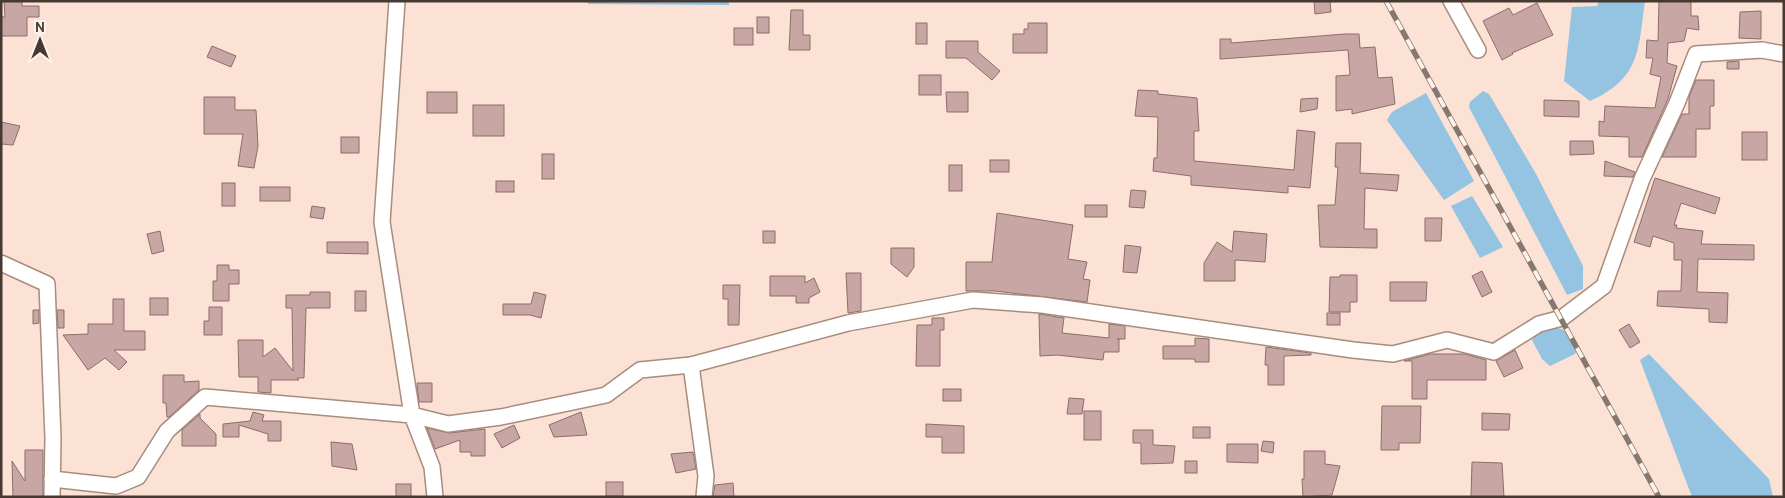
<svg xmlns="http://www.w3.org/2000/svg" width="1785" height="498" viewBox="0 0 1785 498" font-family="Cabin,sans-serif">
  <style>
    .water { fill: #94c4e2 }
    .building { fill: #c8a6a4; stroke: #8d6d6b }
    .lines { fill: none; stroke-linecap: round; stroke-linejoin: round }
    .street-casing { stroke: #a88c7d; stroke-width: 18 }
    .street { stroke: #fff; stroke-width: 15 }
    .rail-casing { stroke: #88776e; stroke-width: 5.5 }
    .rail { stroke: #fef2eb; stroke-width: 4; stroke-dasharray: 11; stroke-linecap: butt }
  </style>
  <rect width="100%" height="100%" fill="#fbe2d5"/>
  <g class="water">
    <polygon points="588,1 729,1 729,5 588,4"/>
    <path d="M1599,1H1645C1638,50 1641,78 1590,101L1564,81L1572,7L1597,6Z"/>
    <polygon points="1483,91 1489,94 1535,172 1583,266 1583,289 1567,295 1469,107 1470,102"/>
    <polygon points="1426,93 1474,181 1444,200 1387,120 1392,112"/>
    <polygon points="1472,196 1503,247 1480,258 1451,206"/>
    <path d="M1553,327C1566,328 1573,338 1577,350L1575,354L1550,366L1542,359L1532,340L1536,334Z"/>
    <polygon points="1649,354 1769,479 1773,497 1692,497 1640,360"/>
  </g>
  <g class="building">
    <polygon points="4,1 22,1 22,6 39,6 39,17 27,17 27,36 1,36 1,17 5,17"/>
    <polygon points="1314,1 1330,1 1331,12 1315,14"/>
    <polygon points="1659,1 1691,1 1691,16 1698,16 1699,30 1687,28 1684,41 1668,43 1667,63 1677,66 1668,99 1642,157 1629,157 1629,137 1599,136 1599,121 1604,122 1605,106 1655,108 1661,77 1650,74 1653,58 1646,58 1647,40 1658,41"/>
    <polygon points="1537,3 1553,35 1512,53 1513,54 1502,60 1483,21 1509,8 1513,15"/>
    <polygon points="791,10 803,10 803,35 810,35 810,50 789,50"/>
    <polygon points="1761,11 1761,39 1739,38 1740,12"/>
    <rect x="757" y="17" width="12" height="16"/>
    <rect x="916" y="23" width="11" height="21"/>
    <polygon points="1028,23 1047,23 1047,53 1013,53 1013,34 1024,34 1024,29 1028,29"/>
    <rect x="734" y="28" width="19" height="17"/>
    <polygon points="1345,34 1359,34 1360,48 1375,47 1378,78 1392,77 1395,104 1352,114 1352,109 1336,111 1336,76 1350,75 1348,50 1220,59 1220,39 1231,39 1231,43"/>
    <polygon points="946,41 978,41 978,52 1000,71 992,80 966,58 946,58"/>
    <polygon points="212,46 236,56 231,67 207,57"/>
    <polygon points="1739,61 1739,69 1727,69 1727,62"/>
    <rect x="919" y="75" width="22" height="20"/>
    <polygon points="1696,80 1714,80 1714,106 1710,106 1710,129 1696,129 1696,157 1662,157 1682,114 1689,114 1689,97"/>
    <polygon points="1138,90 1158,91 1158,94 1197,98 1199,131 1194,131 1194,161 1294,170 1297,130 1315,132 1310,188 1288,186 1288,193 1191,185 1191,176 1153,171 1154,158 1157,158 1158,117 1135,116"/>
    <rect x="427" y="92" width="30" height="21"/>
    <polygon points="946,92 968,92 968,112 947,112"/>
    <polygon points="204,97 235,97 235,110 256,110 258,146 254,168 238,166 243,134 204,134"/>
    <polygon points="1318,98 1317,109 1300,112 1301,99"/>
    <polygon points="1544,100 1579,101 1579,117 1544,116"/>
    <rect x="473" y="105" width="31" height="31"/>
    <polygon points="1,122 20,126 13,145 1,144"/>
    <rect x="1742" y="132" width="25" height="28"/>
    <rect x="341" y="137" width="18" height="16"/>
    <polygon points="1570,141 1593,141 1594,154 1570,155"/>
    <polygon points="1336,143 1361,143 1360,173 1399,175 1397,191 1365,188 1364,229 1377,229 1377,248 1320,247 1318,205 1335,205 1338,167 1335,167"/>
    <rect x="542" y="154" width="12" height="25"/>
    <rect x="990" y="160" width="19" height="12"/>
    <polygon points="1605,161 1635,172 1633,177 1604,176"/>
    <rect x="949" y="165" width="13" height="26"/>
    <polygon points="1655,178 1720,198 1715,214 1681,203 1674,225 1677,225 1676,228 1703,231 1701,244 1754,245 1754,260 1698,259 1697,292 1728,293 1727,323 1709,322 1709,309 1657,306 1658,291 1681,291 1682,260 1674,260 1674,243 1653,236 1650,247 1634,242"/>
    <rect x="496" y="181" width="18" height="11"/>
    <rect x="222" y="183" width="13" height="23"/>
    <rect x="260" y="187" width="30" height="14"/>
    <polygon points="1131,190 1146,191 1144,208 1129,207"/>
    <rect x="1085" y="205" width="22" height="12"/>
    <polygon points="312,206 325,208 323,219 310,217"/>
    <polygon points="997,213 1073,225 1068,259 1087,262 1083,279 1090,280 1087,302 995,291 966,291 966,262 992,262"/>
    <polygon points="1425,218 1442,218 1441,241 1425,241"/>
    <polygon points="160,231 164,251 152,254 147,234"/>
    <rect x="763" y="231" width="12" height="12"/>
    <polygon points="1234,231 1267,234 1265,262 1235,260 1235,281 1204,281 1204,263 1217,242 1232,252"/>
    <polygon points="327,242 368,242 368,254 327,253"/>
    <polygon points="1125,245 1141,247 1137,273 1123,272"/>
    <polygon points="891,248 914,248 914,267 907,277 891,264"/>
    <polygon points="217,265 229,265 229,270 239,270 239,284 229,284 229,301 213,301 213,281 217,281"/>
    <polygon points="1482,271 1492,292 1482,297 1472,276"/>
    <polygon points="846,273 861,273 861,311 848,313"/>
    <polygon points="1340,275 1357,275 1357,302 1350,302 1350,312 1329,312 1330,277 1340,277"/>
    <polygon points="770,276 805,276 805,283 814,278 820,292 809,298 809,303 796,303 796,296 770,296"/>
    <polygon points="1390,282 1427,282 1426,301 1390,301"/>
    <polygon points="723,285 740,285 739,325 728,325 728,299 723,299"/>
    <rect x="355" y="291" width="11" height="20"/>
    <polygon points="310,292 330,292 330,308 306,308 304,378 297,378 299,380 271,380 271,393 258,392 258,377 239,377 238,340 263,340 263,357 275,348 293,371 292,308 286,308 286,295 310,295"/>
    <polygon points="534,292 546,295 541,318 530,315 503,315 503,304 531,304"/>
    <rect x="150" y="298" width="18" height="17"/>
    <polygon points="113,299 124,299 124,331 145,331 145,350 114,350 127,362 119,370 105,358 88,370 63,335 88,334 88,324 113,324"/>
    <polygon points="209,307 222,307 222,335 204,335 204,321 209,321"/>
    <polygon points="33,310 39,310 39,323 33,324"/>
    <polygon points="57,310 64,310 64,328 58,328"/>
    <rect x="1327" y="313" width="13" height="12"/>
    <polygon points="1039,314 1064,318 1062,333 1109,338 1109,324 1125,326 1125,339 1117,339 1119,339 1119,352 1104,352 1103,360 1057,355 1040,356"/>
    <polygon points="932,318 944,318 944,330 940,330 940,366 916,366 917,325 932,325"/>
    <polygon points="1629,324 1640,342 1630,348 1619,330"/>
    <polygon points="1195,338 1209,339 1209,362 1195,362 1195,359 1163,359 1163,346 1195,346"/>
    <polygon points="1266,347 1311,353 1311,355 1284,356 1284,385 1268,385 1268,365 1265,365"/>
    <polygon points="1515,350 1523,368 1504,377 1496,361"/>
    <polygon points="1430,354 1465,354 1486,360 1486,380 1427,380 1427,399 1412,399 1412,361 1404,361"/>
    <polygon points="163,375 184,375 184,382 199,381 199,390 169,417 167,417 166,403 163,403"/>
    <polygon points="417,383 432,383 432,402 419,402"/>
    <rect x="943" y="389" width="18" height="12"/>
    <polygon points="1069,398 1084,399 1082,414 1067,414"/>
    <polygon points="1382,406 1421,406 1420,443 1399,443 1399,450 1381,450"/>
    <rect x="1084" y="411" width="17" height="29"/>
    <polygon points="253,412 264,415 262,421 281,421 281,441 268,441 268,434 239,425 239,437 223,437 223,424 250,421"/>
    <polygon points="581,412 587,435 554,437 549,425"/>
    <polygon points="1482,413 1510,414 1509,430 1482,430"/>
    <polygon points="200,414 200,418 216,434 216,446 182,446 182,430"/>
    <polygon points="926,424 964,426 964,453 942,453 942,437 926,437"/>
    <polygon points="514,425 520,438 502,448 494,434"/>
    <rect x="1193" y="427" width="17" height="11"/>
    <polygon points="427,428 449,433 485,429 485,456 471,456 471,452 460,452 460,440 435,449"/>
    <polygon points="1133,430 1153,430 1153,445 1175,446 1173,463 1141,464 1141,443 1133,443"/>
    <polygon points="1263,441 1274,442 1273,453 1261,451"/>
    <polygon points="331,442 352,444 357,470 332,466"/>
    <polygon points="1227,444 1258,444 1258,463 1227,462"/>
    <polygon points="25,450 43,450 43,497 13,497 12,461 25,481"/>
    <polygon points="1304,451 1325,451 1325,464 1340,466 1332,495 1303,497 1302,479 1304,479"/>
    <polygon points="693,452 696,469 676,473 671,454"/>
    <rect x="1185" y="461" width="12" height="12"/>
    <polygon points="1472,462 1502,463 1504,497 1471,497"/>
    <rect x="606" y="482" width="17" height="14"/>
    <polygon points="733,483 734,497 713,497 715,485"/>
    <rect x="396" y="484" width="15" height="13"/>
  </g>
  <g class="lines">
    <g class="street-casing">
      <g id="street">
        <polyline points="397,1 382,222 412,415 448,424 501,417 606,395 640,370 691,365 848,323 973,300 1042,305 1353,350 1393,354 1447,340 1494,352 1539,324 1562,318 1604,286 1642,179 1677,103 1696,54 1762,50 1784,54"/>
        <polyline points="1451,1 1478,50"/>
        <polyline points="1,263 47,284 53,438 52,497"/>
        <polyline points="691,365 706,476 704,497"/>
        <polyline points="52,479 116,486 138,477 167,431 205,397 412,415 432,467 435,497"/>
      </g>
    </g>
    <use href="#street" class="street"/>
    <g class="rail-casing">
      <polyline id="rail" points="1386,1 1659,497"/>
    </g>
    <use href="#rail" class="rail"/>
  </g>
  <rect width="1785" height="498" fill="none" stroke="#453932" stroke-width="5"/>
  <g transform="translate(40 40)" stroke="#fef2eb" stroke-width="4" paint-order="stroke">
  <path d="M0-4L9 19L0 12L-9 19Z" fill="#453932"/>
  <text y="-8" font-size="14" font-weight="bold" text-anchor="middle" fill="#453932">N</text>
  </g>
</svg>
